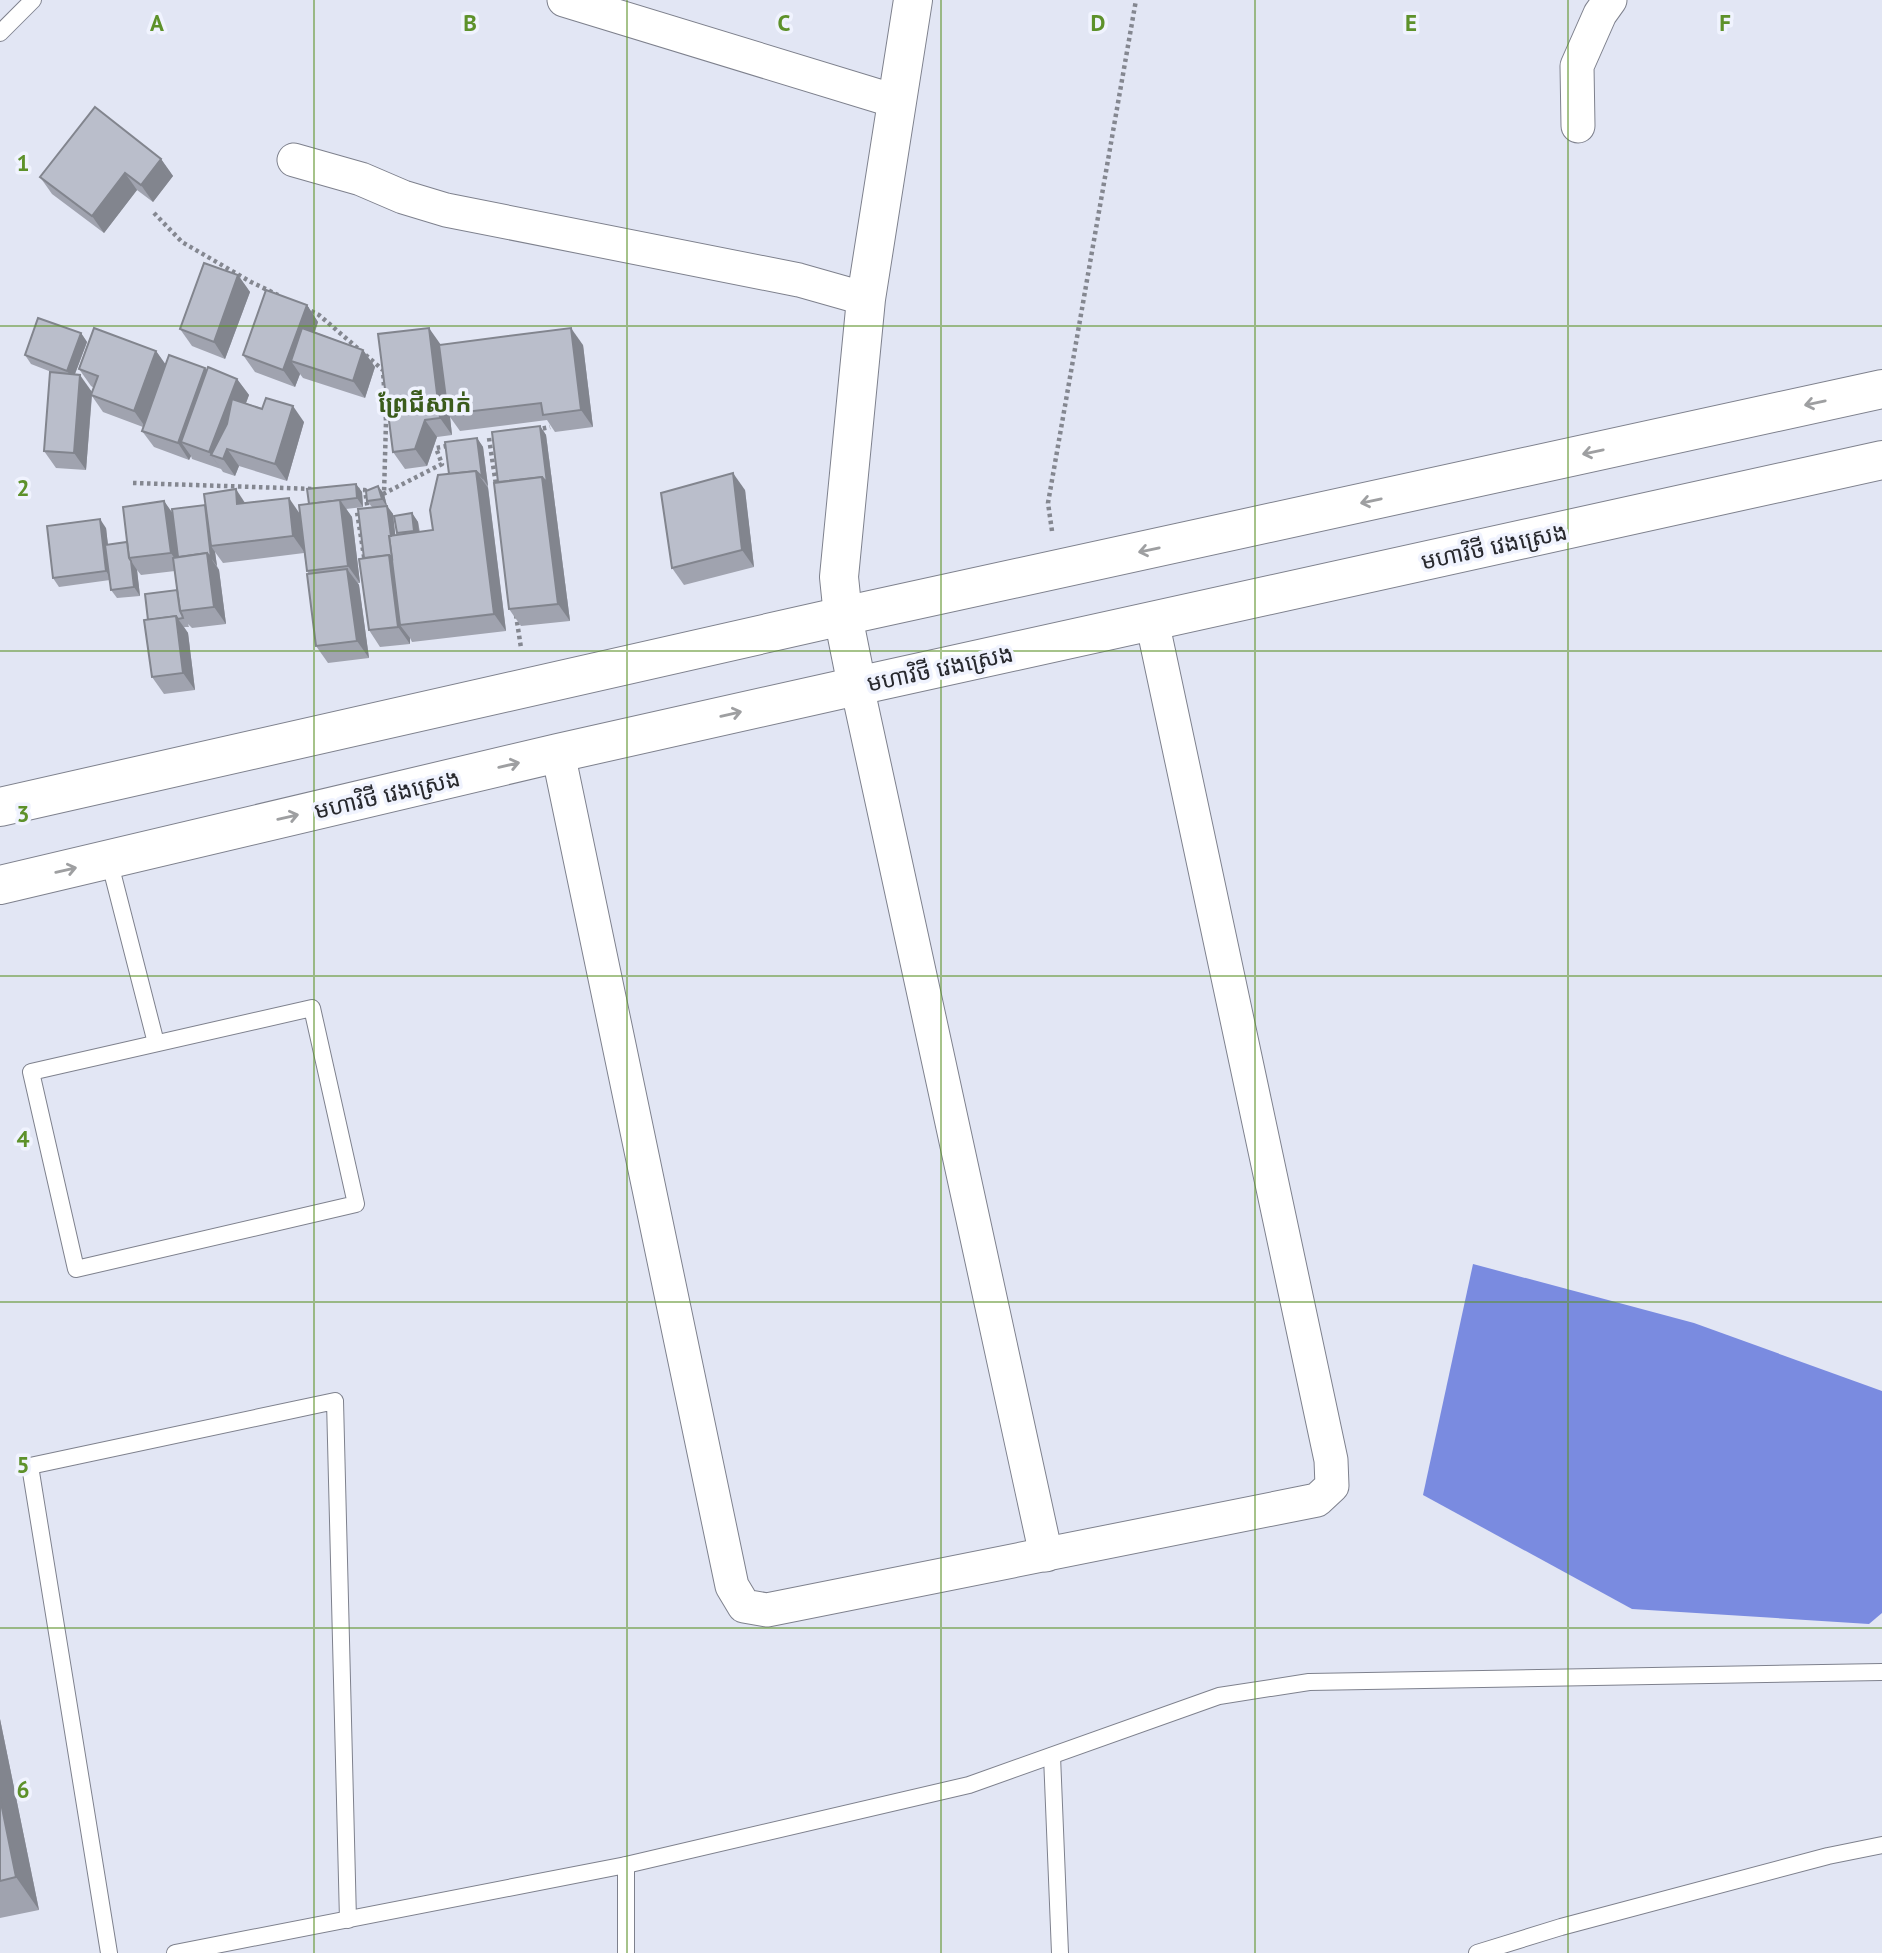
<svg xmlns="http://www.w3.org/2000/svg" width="1882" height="1953" viewBox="0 0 1882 1953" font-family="'PT Sans','Noto Sans Khmer',sans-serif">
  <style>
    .water { fill: #7a8be0 }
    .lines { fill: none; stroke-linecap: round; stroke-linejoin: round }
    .service-casing { stroke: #7e818d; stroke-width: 18 }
    .minor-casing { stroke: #7e818d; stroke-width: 35 }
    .tertiary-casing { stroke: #7e818d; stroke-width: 40 }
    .primary-casing { stroke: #7e818d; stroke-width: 40 }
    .path { stroke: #848790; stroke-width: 4.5; stroke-dasharray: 3.5 3.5; stroke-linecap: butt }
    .service { stroke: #fff; stroke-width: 16 }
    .minor { stroke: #fff; stroke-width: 33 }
    .tertiary { stroke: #fff; stroke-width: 38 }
    .primary { stroke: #fff; stroke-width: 38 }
    .wall { fill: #a0a3af }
    .shaded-wall { fill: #82858e }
    .building { fill: #babecb; stroke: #82858e; stroke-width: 2 }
    .oneway { stroke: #9e9fa1 }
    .grid { fill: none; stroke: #5d912a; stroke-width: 2; stroke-opacity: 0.55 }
    .labels { text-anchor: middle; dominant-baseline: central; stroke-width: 7; stroke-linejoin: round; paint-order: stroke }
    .street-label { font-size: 23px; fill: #28292e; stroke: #f0f3fe }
    .neighbourhood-label { font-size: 24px; font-weight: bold; fill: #3b5c1c; stroke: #f0f3fe }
    .grid-label { font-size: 23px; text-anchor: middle; font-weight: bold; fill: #5d912a; stroke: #f0f3fe; stroke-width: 7; stroke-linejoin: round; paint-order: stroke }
  </style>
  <rect width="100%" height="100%" fill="#e2e6f4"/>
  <polygon class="water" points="1473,1264 1694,1323 1882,1391 1882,1613 1869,1624 1632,1609 1423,1495"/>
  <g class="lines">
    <g class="service-casing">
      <g id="service">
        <polyline points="0,33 33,0"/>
        <polyline points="109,860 156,1043"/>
        <polygon points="312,1008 356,1204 76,1269 31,1072"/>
        <polyline points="1052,1756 1060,1953"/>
        <polyline points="109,1953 30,1466 335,1401 348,1920"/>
        <polyline points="175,1953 626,1865 969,1785 1219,1696 1309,1682 1882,1672"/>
        <polyline points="626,1953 626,1865"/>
        <polyline points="1477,1953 1561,1927 1828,1856 1882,1845"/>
      </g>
    </g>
    <g class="minor-casing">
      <g id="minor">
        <polyline points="564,0 898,102"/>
        <polyline points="1578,126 1577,66 1600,14 1610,0"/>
        <polyline points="294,160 361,179 403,197 446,210 799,280 866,299"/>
        <polyline points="857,686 1046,1555"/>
        <polyline points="558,753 732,1586 744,1606 767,1610 1317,1500 1332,1486 1331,1460 1152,621"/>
      </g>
    </g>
    <g class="tertiary-casing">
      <polyline id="tertiary" points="857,686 843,616 839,577 866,299 913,0"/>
    </g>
    <g class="primary-casing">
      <g id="primary">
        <polyline points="0,807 843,616 1882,389"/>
        <polyline points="0,885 558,753 857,686 1882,460"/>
      </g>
    </g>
    <g class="path">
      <polyline points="154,213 182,242 251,282 278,295"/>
      <polyline points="305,308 319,315 383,370 386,421 384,494"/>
      <polyline points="536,430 550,427"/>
      <polyline points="489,438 496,485"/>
      <polyline points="133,483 315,489"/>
      <polyline points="356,490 365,490 368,511 357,512 365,563"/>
      <polyline points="383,494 442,464 436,448 452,445"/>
      <polyline points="1052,531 1048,503 1136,0"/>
      <polyline points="516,615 521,648"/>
    </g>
    <use href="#service" class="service"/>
    <use href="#minor" class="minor"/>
    <use href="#tertiary" class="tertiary"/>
    <use href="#primary" class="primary"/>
  </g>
  <g class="wall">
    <polygon points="161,159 173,176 153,202 137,190 104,233 52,194 40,177"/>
    <polygon points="238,275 250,292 225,359 192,346 180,329"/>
    <polygon points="307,305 318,322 315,332 363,350 375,367 365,398 303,378 300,374 295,387 255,372 243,355"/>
    <polygon points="81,333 87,342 75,374 92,392 94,388 91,386 79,369 156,351 166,365 207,371 237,379 249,395 246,403 304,422 287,481 239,466 235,476 223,472 221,469 192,459 191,456 189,460 154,447 142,431 143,427 103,412 92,396 86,470 56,468 44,451 54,373 31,364 25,355"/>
    <polygon points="441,344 583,345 593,427 555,432 547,420 460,431 450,417 452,435 437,437 427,466 405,469 393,452"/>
    <polygon points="540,426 546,435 570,621 521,626 509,609"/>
    <polygon points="477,438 483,447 506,631 412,642 410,638 410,644 380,647 369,630 364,558 372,507 367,501 378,486 384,494 387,506 393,514 395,535 398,535 397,533 412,513 418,522 420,532 433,530 449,474"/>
    <polygon points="356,484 362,492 363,507 346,509 352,517 360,583 358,583 359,585 369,658 328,663 316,646 308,573 307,571 304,553 223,563 215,552 217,566 219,570 226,624 192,628 188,624 189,627 184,627 188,633 195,690 164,694 152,677 148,620 177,590 175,571 141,575 137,570 140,596 117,598 111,590 110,580 59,587 53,578 106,528 108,545 127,542 164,501 172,513 205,505 206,507 245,503 299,513 309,504"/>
    <polygon points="745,490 754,567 684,585 672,568"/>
    <polygon points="0,1719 39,1910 0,1918"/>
  </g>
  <g class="shaded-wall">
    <polygon points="161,159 173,176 153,202 141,185"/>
    <polygon points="125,173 137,190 104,233 92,216"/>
    <polygon points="238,275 250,292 225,359 214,342"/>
    <polygon points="307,305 318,322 303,365 291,361 300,374 295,387 283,370"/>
    <polygon points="429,328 441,345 448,414 450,417 452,435 440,418"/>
    <polygon points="571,328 583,345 593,427 581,410"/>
    <polygon points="81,333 87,342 73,379 67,371"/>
    <polygon points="363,350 375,367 365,398 353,381"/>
    <polygon points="156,351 168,368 146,428 134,411"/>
    <polygon points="205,368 217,385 181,442 191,456 189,460 178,443"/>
    <polygon points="80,375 92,392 86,470 74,453"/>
    <polygon points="237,379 249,395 228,450 239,466 235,476 223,459 211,455 221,469 209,452"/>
    <polygon points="293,406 304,422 287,481 275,464"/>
    <polygon points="425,420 437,437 427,466 415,449"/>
    <polygon points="540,426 546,435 570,621 558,604 542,477"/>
    <polygon points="477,438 483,447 488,486 482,477"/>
    <polygon points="476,471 488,488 506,631 494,614"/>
    <polygon points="733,473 745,490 754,567 742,550"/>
    <polygon points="356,484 362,492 363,507 357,498"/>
    <polygon points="378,486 384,494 387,506 393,514 399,568 393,559 387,507 382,499"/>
    <polygon points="236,489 247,506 237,504"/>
    <polygon points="289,498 300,514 305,553 293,536"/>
    <polygon points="340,500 352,517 360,583 348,566"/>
    <polygon points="164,501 176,518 182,570 171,553"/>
    <polygon points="205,505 210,514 211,546 215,552 217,566 211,558"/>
    <polygon points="412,513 418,522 420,540 414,531"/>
    <polygon points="100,519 106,528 112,580 106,571"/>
    <polygon points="207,553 219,570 226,624 214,607"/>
    <polygon points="389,555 401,572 400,625 410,638 410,644 398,627"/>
    <polygon points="131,561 137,570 140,596 134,587"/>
    <polygon points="347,569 359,585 369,658 357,641"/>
    <polygon points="176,616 188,633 195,690 183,673"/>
    <polygon points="0,1719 39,1910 16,1877 0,1798"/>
  </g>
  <g class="building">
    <polygon points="95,107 161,159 141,185 125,173 92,216 40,177"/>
    <polygon points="204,263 238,275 214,342 180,329"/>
    <polygon points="266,290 307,305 283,370 243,355"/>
    <polygon points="38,318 81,333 67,371 25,355"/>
    <polygon points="94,328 156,351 134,411 91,395 98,376 79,369"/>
    <polygon points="302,328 363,350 353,381 291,361"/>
    <polygon points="429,328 440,418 425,420 415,449 393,452 378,334"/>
    <polygon points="571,328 581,410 543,415 541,403 448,414 439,345"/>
    <polygon points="169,355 205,368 178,443 142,431"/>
    <polygon points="208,367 237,379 209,452 181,442"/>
    <polygon points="50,372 80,375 74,453 44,451"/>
    <polygon points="266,398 293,406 275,464 227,449 223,459 211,455 227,424 232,399 262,409"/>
    <polygon points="540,426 547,483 542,477 498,482 492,432"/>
    <polygon points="477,438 482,477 476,471 449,474 445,442"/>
    <polygon points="476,471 494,614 400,625 389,536 433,530 430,510 438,475"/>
    <polygon points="733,473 742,550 672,568 661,493"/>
    <polygon points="542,477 558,604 509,609 494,483"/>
    <polygon points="356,484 357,498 309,504 307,489"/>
    <polygon points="378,486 382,499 367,501 366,491"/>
    <polygon points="236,489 237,504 289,498 293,536 211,546 204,494"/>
    <polygon points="340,500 348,566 307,571 299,505"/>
    <polygon points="164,501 171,553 129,558 123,507"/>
    <polygon points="205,505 211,558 207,553 178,557 172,509"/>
    <polygon points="387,506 391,536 389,536 392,558 389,555 364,558 358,509"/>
    <polygon points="412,513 414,531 397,533 394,516"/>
    <polygon points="100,519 106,571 53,578 47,526"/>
    <polygon points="127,542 129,558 131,561 134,587 111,590 105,545"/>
    <polygon points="207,553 214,607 180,611 173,558"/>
    <polygon points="389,555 398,627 369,630 359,559"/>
    <polygon points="347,569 357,641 316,646 307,574"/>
    <polygon points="177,590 180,611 182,615 183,618 178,619 176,616 148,620 145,594"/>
    <polygon points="176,616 183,673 152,677 144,620"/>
    <polygon points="0,1798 16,1877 0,1881"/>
  </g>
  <defs><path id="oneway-shaft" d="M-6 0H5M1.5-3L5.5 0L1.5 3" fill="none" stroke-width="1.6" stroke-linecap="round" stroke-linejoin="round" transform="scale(1.75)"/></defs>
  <g class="oneway">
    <use href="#oneway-shaft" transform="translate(1815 403) rotate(168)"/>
    <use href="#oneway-shaft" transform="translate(1593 452) rotate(168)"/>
    <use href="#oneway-shaft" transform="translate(1371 501) rotate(168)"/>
    <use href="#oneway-shaft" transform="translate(1149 550) rotate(168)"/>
    <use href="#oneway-shaft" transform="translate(731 714) rotate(-13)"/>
    <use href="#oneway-shaft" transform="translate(509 765) rotate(-13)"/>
    <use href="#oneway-shaft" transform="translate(288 817) rotate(-13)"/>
    <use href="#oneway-shaft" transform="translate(66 870) rotate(-13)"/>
  </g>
  <path class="grid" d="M314,0V1953M627,0V1953M941,0V1953M1255,0V1953M1568,0V1953M0,326H1882M0,651H1882M0,976H1882M0,1302H1882M0,1628H1882"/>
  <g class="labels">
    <g class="street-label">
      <text transform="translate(1494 546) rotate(-12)">មហាវិថី វេងស្រេង</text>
      <text transform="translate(940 668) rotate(-12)">មហាវិថី វេងស្រេង</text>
      <text transform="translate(387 794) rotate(-13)">មហាវិថី វេងស្រេង</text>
    </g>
    <g class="neighbourhood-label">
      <text x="425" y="403">ព្រែជីសាក់</text>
    </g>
  </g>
  <g class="grid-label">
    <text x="157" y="31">A</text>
    <text x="470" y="31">B</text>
    <text x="784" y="31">C</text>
    <text x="1098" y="31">D</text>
    <text x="1411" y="31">E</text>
    <text x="1725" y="31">F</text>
    <text x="23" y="171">1</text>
    <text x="23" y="496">2</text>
    <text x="23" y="822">3</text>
    <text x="23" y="1147">4</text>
    <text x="23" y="1473">5</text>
    <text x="23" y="1798">6</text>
  </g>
</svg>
